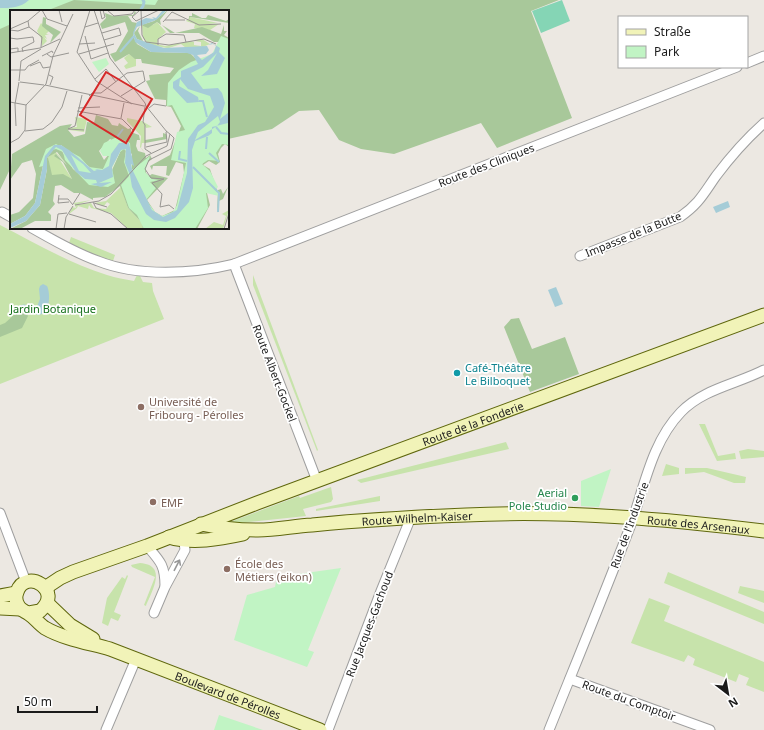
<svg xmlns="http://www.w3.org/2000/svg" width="764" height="730" viewBox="0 0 764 730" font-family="'Noto Sans',sans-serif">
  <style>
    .grass { fill: #c7e3ab }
    .forest { fill: #a8c89a }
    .park { fill: #c1f4c4 }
    .pitch { fill: #85d5b5 }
    .water { fill: #a5ccd7 }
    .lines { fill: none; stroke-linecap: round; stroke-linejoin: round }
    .stream { stroke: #a5ccd7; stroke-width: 3 }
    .minor-casing { stroke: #9f9f9f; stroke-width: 11 }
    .secondary-casing { stroke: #5f670d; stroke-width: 15 }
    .minor { stroke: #fff; stroke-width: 9 }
    .secondary { stroke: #f1f3b8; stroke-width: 13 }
    .oneway { stroke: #989898 }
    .culture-dot { fill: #0f9aa8; stroke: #fff; stroke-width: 1.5 }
    .education-dot { fill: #8d6e63; stroke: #fff; stroke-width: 1.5 }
    .leisure-dot { fill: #2e9e5b; stroke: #fff; stroke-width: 1.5 }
    .labels { text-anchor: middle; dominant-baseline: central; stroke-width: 3.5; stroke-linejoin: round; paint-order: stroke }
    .street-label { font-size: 11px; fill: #1b1b1b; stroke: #fff }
    .park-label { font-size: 11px; fill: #146f1a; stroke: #fff }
    .culture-label { font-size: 11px; fill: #0d838f; stroke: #fff; text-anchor: start }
    .education-label { font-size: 11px; fill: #785e54; stroke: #fff; text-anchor: start }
    .leisure-label { font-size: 11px; fill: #27864d; stroke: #fff; text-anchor: end }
    .inset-river { fill: none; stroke: #a5ccd7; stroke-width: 2 }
    .inset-road { fill: none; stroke: #989692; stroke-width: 1 }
    .view { fill: #d62828; fill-opacity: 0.15; stroke: #d62828; stroke-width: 2 }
    .inset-edge { fill: none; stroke: #1b1b1b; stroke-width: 2 }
  </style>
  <rect width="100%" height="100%" fill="#ece8e2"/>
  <g class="grass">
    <path d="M0,225C35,243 69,263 107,275C116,278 125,279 134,281L137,275L140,276L143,282L152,283L153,291L164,319L0,384Z"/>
    <path d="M71,237L115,255L113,261L111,262C97,257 81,251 69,243Z"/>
    <polygon points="253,275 318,450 317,451 253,285"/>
    <polygon points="699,424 705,424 718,456 735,453 736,459 717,461"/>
    <polygon points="506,442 509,449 361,483 357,480"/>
    <polygon points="748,449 764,451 764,457 741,459 739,451"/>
    <polygon points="666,464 679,468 679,474 662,476"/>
    <polygon points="685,468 707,468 746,477 745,483 734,483 704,472 685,474"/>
    <polygon points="331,487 333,499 331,502 303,509 306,516 231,524 230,522 299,496 300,498"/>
    <polygon points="380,496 380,501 316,511 316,509"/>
    <path d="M140,563C168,565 152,591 146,606L144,605L155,577L132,567L131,565Z"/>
    <polygon points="668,572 764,612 764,624 664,583"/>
    <polygon points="127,575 128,576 114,612 121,615 118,621 111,618 108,626 102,623 107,598 122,577 125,579"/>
    <polygon points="740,586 764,591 764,603 738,593"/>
    <polygon points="649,598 670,606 664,621 764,662 764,692 746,685 749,678 739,674 736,682 693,665 695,659 688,655 684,662 631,643"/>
  </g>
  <g class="forest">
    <polygon points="59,0 559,0 531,11 572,118 497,148 481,123 394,154 361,149 339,140 319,110 299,111 272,129 228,139 228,11 11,11 11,169 10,169 0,190 0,8"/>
    <polygon points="25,312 28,316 22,328 0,337 0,325 5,323 15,314"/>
    <polygon points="519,318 532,349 565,337 579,374 530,392 504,327 511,319"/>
  </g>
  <g class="park">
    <polygon points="0,0 158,0 155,5 74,0 46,11 11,11 11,24 0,29"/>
    <polygon points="611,469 599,507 581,506 581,481"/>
    <polygon points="341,568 308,650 314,652 307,667 234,640 247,595 275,587 277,577"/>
    <polygon points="219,715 263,730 214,730"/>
  </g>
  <polygon class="pitch" points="562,0 570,21 541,33 532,11"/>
  <g class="water">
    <path d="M0,0H29C20,8 11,8 0,8Z"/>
    <polygon points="728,201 730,207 716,213 713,207"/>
    <path d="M43,284L47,286C51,294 50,316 37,315L35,312L40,299L39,289L40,286Z"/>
    <polygon points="556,287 563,304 555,307 548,290"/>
  </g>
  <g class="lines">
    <g class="stream">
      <polyline points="140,11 143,6 144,2 143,0"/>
      <polyline points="20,307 24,306 32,309"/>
    </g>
    <g class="minor-casing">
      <g id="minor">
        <polyline points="747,63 764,56"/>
        <polyline points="2,212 11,217"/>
        <path d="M32,228C53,240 75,253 98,261C138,277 193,274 234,264L737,67"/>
        <path d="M580,256L680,217C699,204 704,193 716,176C731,156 746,139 764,123"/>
        <polyline points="234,264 317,481"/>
        <polyline points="0,513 26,582"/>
        <path d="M147,546C160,561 165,565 165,586"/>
        <polyline points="154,613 165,587 185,550 183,534"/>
        <polyline points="570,679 710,730"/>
        <polyline points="106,730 136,659"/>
        <polyline points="328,730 381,591 411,517"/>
        <path d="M549,730C576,663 604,595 630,527C644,489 651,443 681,412C703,389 737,384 764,370"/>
      </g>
    </g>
    <g class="secondary-casing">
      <g id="secondary">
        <path id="s1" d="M201,524C219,528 239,530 258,530C276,530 294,526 312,525C363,520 414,517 466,515C565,510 665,519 764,531"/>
        <path d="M169,537C192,544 220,539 243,534"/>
        <path id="s2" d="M45,588L60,578L73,572L147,546L257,503L764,315"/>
        <polyline points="0,596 16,593"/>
        <polyline points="47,603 70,625 93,639"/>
        <polyline points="0,608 20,609"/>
        <path id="s3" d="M29,613L40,611C65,590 25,567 17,592C15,597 16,603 19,607C22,611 25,611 29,614C35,618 39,624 45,628C64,639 89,643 110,649L320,730"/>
      </g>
    </g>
    <use href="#minor" class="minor"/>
    <use href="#secondary" class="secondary"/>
  </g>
  <defs><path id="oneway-shaft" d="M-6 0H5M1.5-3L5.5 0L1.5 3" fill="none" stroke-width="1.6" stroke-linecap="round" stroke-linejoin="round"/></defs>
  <use class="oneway" href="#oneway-shaft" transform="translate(177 565) rotate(-63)"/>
  <circle class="culture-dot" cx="457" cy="373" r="4"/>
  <g class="education-dot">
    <circle cx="141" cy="407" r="4"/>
    <circle cx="153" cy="502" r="4"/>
    <circle cx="227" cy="569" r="4"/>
  </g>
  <circle class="leisure-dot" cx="575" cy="498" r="4"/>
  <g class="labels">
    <g class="street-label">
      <text transform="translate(486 165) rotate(-21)">Route des Cliniques</text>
      <text transform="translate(633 234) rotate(-22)">Impasse de la Butte</text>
      <text transform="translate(275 373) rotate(69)">Route Albert-Gockel</text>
      <text stroke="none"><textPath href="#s2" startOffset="459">Route de la Fonderie</textPath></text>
      <text stroke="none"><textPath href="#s1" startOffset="217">Route Wilhelm-Kaiser</textPath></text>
      <text stroke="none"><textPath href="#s1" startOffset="499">Route des Arsenaux</textPath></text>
      <text transform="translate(629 525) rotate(-70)">Rue de l'Industrie</text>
      <text transform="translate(369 624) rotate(-69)">Rue Jacques-Gachoud</text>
      <text stroke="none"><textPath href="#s3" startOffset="317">Boulevard de Pérolles</textPath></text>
      <text transform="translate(629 700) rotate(20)">Route du Comptoir</text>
    </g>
    <g class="park-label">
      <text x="53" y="308">Jardin Botanique</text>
    </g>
    <g class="culture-label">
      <text x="465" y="367">Café-Théâtre<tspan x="465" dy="13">Le Bilboquet</tspan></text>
    </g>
    <g class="education-label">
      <text x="149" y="401">Université de<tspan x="149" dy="13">Fribourg - Pérolles</tspan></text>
      <text x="161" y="502">EMF</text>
      <text x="235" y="563">École des<tspan x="235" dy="13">Métiers (eikon)</tspan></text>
    </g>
    <g class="leisure-label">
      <text x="567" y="492">Aerial<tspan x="567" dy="13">Pole Studio</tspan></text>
    </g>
  </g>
  <g transform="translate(10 10)">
    <rect width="219" height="219" fill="#ece8e2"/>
    <path d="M180,7L208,13L189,15L209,14L200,20L184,18L185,14L176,11ZM147,12L156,22L148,29L147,34L138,33L133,28L132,16L143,15ZM31,13L39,21L36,24L39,25H35L37,29L34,27L37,31L32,36V30L27,21ZM192,29L200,34L186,40L185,37L176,38L171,34L156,39L157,38L140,35L133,31L155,36L181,31L184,32V35L191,36V32L185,31V30ZM119,44L126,49V56L116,59L114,56L118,53L114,48ZM65,107L77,109L74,122L59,120V118L67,117ZM117,108L132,111L142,117L136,118L135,116V133H132L131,138L133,140L134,142L130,137L131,126L117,111ZM45,142L58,154L46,144L62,169L41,165L38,147ZM111,177L118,198L132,213L134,219H118L101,203L81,198L79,195L78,199L68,196L67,198L59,204L62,197L66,198L64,193L81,190L66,195L81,193L84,198L96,199L100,194L97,192L94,196L84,193L96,191ZM219,200L213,219H195L204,212L213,215L216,206L212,204Z" fill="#c7e3ab"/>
    <path d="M158,0L150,10L151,15L147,12L138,18L131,15L144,11ZM125,1L126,3L123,6H118L122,12L127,13L123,26L127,34L141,42L180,43L188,51L174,91L177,158L168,198L165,202L153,207L145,203L136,191L122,159V144L100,129L89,141L94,150L100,143L97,155L92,160L81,158L51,135H46L35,146L25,193L15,206L0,214V205L9,202L23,188L26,164L22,150L12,153L0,170L2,144L50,116L62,114L58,120L64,127L75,124L77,112L84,113L86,105L98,109L102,115L108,116L109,113L118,119L121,118V122L129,125L130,130H127L126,136L128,141L135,143L136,148L140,145L142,149L136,154V163L139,166L142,164L158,168L137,190L145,202L152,206L165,200L174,163L173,154L166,152L159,166L156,165L157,156H143L142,160L140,156L160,145L171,116L161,97L156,96V90L145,89L136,71L140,70L139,65L160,63L164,58L132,53L131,49H125L119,44L105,52L100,44L106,42L118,21L115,12L92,19L90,14L96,8L95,3L103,6L123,5ZM182,3L192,8H196L198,5L216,11L219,9V13L180,7L179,10V6H182ZM33,7L36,8V14L51,22L40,33L43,25L32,16ZM152,15L165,23L192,17L211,24L214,15V21H217L214,25L219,28V84L210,32H204L189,23H160ZM130,16L128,21L133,31L149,37L127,29L124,23ZM219,112V137L215,134L211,138L208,144L210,152L206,155L199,151L193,155L200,159L207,180V182L197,183L200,195L187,219H133L132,213L118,198L110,176L95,187L83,188V190L70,183H64L51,175L45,176L43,191L45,194L38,202L41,205V211H25L10,219H0L16,211L30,195L37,159V148L43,139L50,138L63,159L75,169L102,160L111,140L116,138L115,153L136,204L165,209L184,167ZM47,142L57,155L46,144L44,146L53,152L62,169L53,164L42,165L38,147ZM153,123L156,124L157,129L135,133V130L153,127ZM218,177L213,189L209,191L207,203L208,180L211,179L213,184Z" fill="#a8c89a" fill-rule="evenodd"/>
    <path d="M211,26L219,29V135L212,134L206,143L209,151L198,150L192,154L200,161L208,177L205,180L209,184V186L196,183L198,198L185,219H134L127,205L119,198L111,175L119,166L114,152L116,141L114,139L110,142L102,158L105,173L98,177L79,175L55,150L53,142L46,139L42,140L37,147V155L29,157L36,139L46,134L70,147L79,157L93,159L99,146H93L90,141L94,133L107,127L120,133L122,160L140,146L135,162L142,169L149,170L140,172L146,178L136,190L145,202L152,206L163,202L167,195L176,153L161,150L167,122L175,120L162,95L157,96L158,73L169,60L181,52L202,44ZM96,48L99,54L89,62L82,52Z" fill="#c1f4c4"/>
    <path d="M153,0H157L146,10L127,17L124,23L127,29L154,38L197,36L199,40L196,44L187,45L192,50L204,42L206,36L203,34L198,35L202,33L210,38L209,42L215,48L207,64L191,66L198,60L207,43L193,57L181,63L193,79L208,78L212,83L215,93L210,109L219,102V109L218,113L202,117V123L198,126L185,131L182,140L183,178L179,192L165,208L156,212L144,210L136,204L122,177L120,165L115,153L116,139L111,140L102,157L103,167L89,173L102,172L91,177L81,174L87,173L86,170L75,169L66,162L52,140L46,137L37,148V159L30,195L16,211L0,218V214L15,206L25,193L35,146L44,135H51L59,140L84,161L87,160L85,159L92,160L99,156L101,144L109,133H119L124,156L121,154L122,159L142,200L153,207L167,200L177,163L178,129L188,115L195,112L204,97L200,86L178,79L170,69L169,76L188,87L189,92L177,93L163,78V72L171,67V61L188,54L183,45L177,43L141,42L125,32L123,23L127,12L136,8L144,9L142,7L146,8ZM208,106L210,112L207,116L185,130L188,122ZM61,145L73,154L81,163L69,161Z" fill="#a5ccd7" fill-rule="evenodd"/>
    <path class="inset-river" d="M110,42L124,26M189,91H193L197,107M206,117L211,123L219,124M113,132L107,127L113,119M196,139L197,127M170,141L169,149L177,151M199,143L209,152M183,157L209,183L208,202"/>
    <path class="inset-road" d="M32,0L37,9L57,16M49,0L52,12M80,0L67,42L86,71L122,94M84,0L100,48L135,93L136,96H134M90,0L92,9L95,7L93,0M97,0L104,6L122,4L125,0M131,0L132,25L136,32L159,35L194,29L206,34M129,1L122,7L126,11L149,0M162,2L189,15L211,14M155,10H175M18,11L19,17L32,27L31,37M153,12L162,2M75,17L88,13M0,19L18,11L31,0M0,20L8,21L19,17M92,23L109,18L111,25L94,30M75,26L81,49L98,43M0,28L7,29L23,27L24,32L12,38L13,42M69,34L85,33M148,35V29L156,24L174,25L176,32M0,39L8,38V42M0,43L30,38L50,29M37,44L41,47L59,43M69,44L104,34M32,46L42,41L43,43M11,51L31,39M20,56L30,52L33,58L40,57M0,60H15L18,56L29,50M39,65L43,67L40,75M85,69L96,59L106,72M9,71L11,51M10,72L34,75M35,75L134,96M72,85L65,116L58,119L74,120M79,86L82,83H91L117,63L133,61L135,71L111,86M0,92L16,95M136,96L157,122M68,98L90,97M139,98L144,94L156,96M67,101L112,109L123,120M111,108L114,93M133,112L135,115V139L141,143M133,112L135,97M6,116L5,94L9,72M15,121L33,119L42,112L52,97L57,81M160,124L164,128L161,139L139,150L135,159L141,168L154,169L142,173L152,184L150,197L159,195L164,199M0,133L9,128L15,120L16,95L36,74L43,46L63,4M136,137L157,132L156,122M49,185L48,193L59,192M48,189H58L63,195M83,192L86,198L101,204L118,219M84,193L97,197M63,194L70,183M65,195L89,191L101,184L136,146L157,136L160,124L156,121M59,204L86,212M46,219L48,204L57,203M54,219L56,207L63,196M214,219L219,203"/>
    <path class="view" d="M96,62L142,89L116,133L70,105Z"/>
    <rect width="219" height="219" class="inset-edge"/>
  </g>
  <rect x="618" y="16" width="130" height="52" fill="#ffffff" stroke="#a4a4a4"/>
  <rect x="626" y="29" width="20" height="6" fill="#f1f3b8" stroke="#a4a4a4"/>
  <text x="654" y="36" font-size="12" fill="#1b1b1b">Straße</text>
  <rect x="626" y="46" width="20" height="12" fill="#c1f4c4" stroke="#a4a4a4"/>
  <text x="654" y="56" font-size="12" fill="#1b1b1b">Park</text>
  <g transform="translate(728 694) rotate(149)" stroke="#ffffff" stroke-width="3" paint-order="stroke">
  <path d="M0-3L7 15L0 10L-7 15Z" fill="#1b1b1b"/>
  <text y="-6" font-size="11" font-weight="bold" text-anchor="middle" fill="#1b1b1b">N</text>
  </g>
  <path d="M18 706v6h79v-6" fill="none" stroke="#1b1b1b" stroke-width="2"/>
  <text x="24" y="706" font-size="12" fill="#1b1b1b" stroke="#ffffff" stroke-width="3" paint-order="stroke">50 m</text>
</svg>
